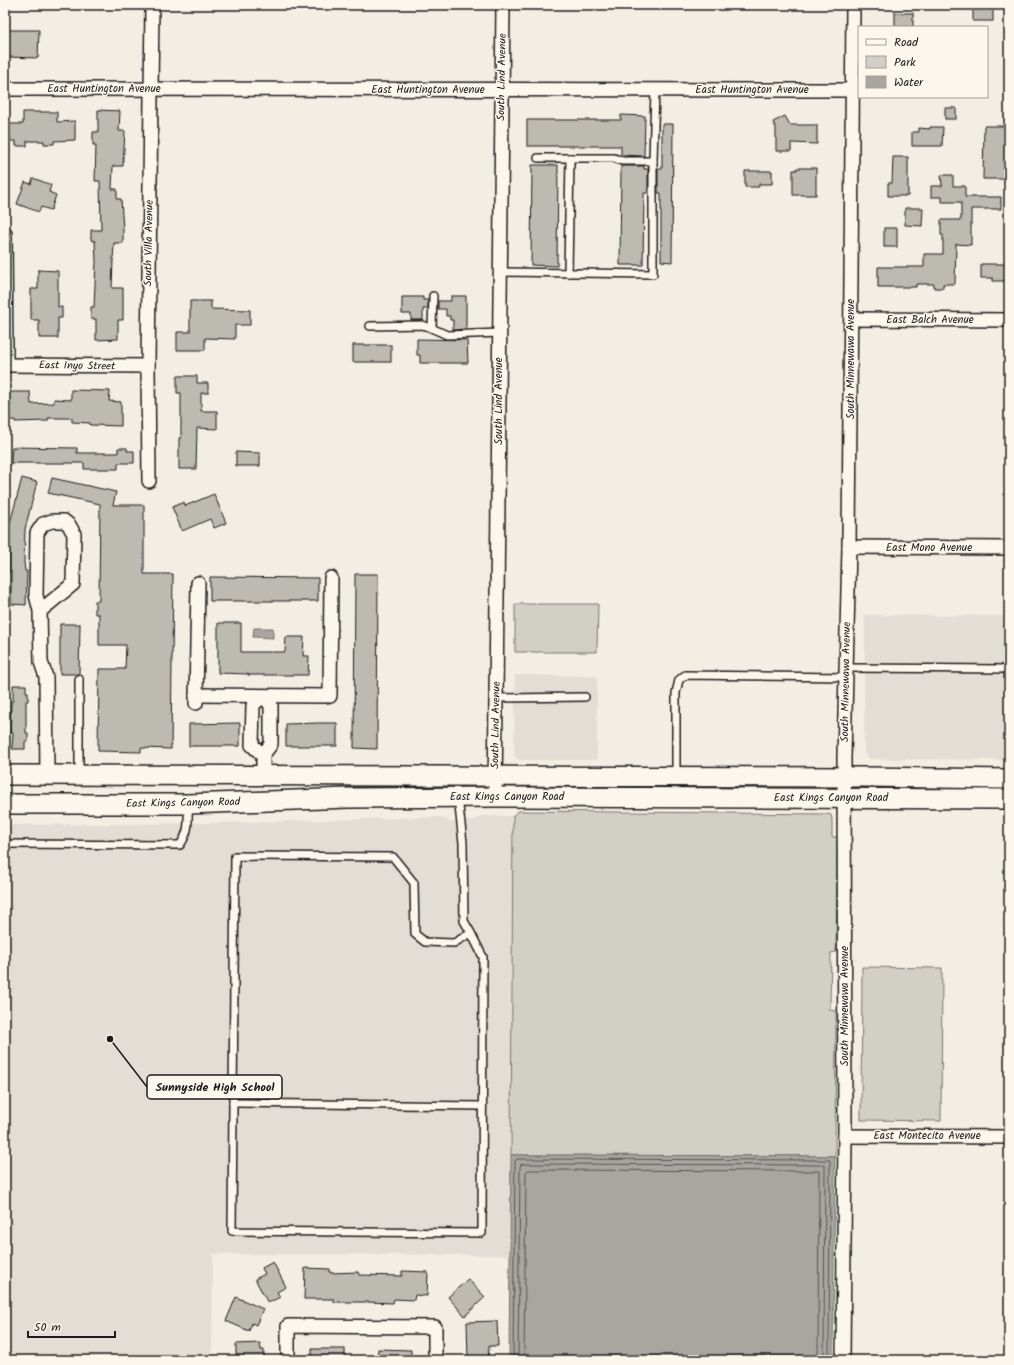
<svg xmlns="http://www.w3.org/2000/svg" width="1014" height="1365" viewBox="0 0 1014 1365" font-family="Kalam,sans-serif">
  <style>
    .built { fill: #e2ded5 }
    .green { fill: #d2cfc6; stroke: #777671 }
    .water { fill: #a9a6a0; stroke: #716f6b }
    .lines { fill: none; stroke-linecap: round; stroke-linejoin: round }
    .shore { stroke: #545351; stroke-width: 1 }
    .building { fill: #bdbab1; stroke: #1c1c1c }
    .lane-casing { stroke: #1c1c1c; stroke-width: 10 }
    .street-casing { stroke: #1c1c1c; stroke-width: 16 }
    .secondary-casing { stroke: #1c1c1c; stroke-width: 22 }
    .lane { stroke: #fbf7ec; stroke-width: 7 }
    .street { stroke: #fbf7ec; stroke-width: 13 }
    .secondary { stroke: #fbf7ec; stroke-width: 19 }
    .labels { text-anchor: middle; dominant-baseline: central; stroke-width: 3; stroke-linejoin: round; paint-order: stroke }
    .street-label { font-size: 11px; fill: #1c1c1c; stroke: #fbf7ec }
    .leader { fill: none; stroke: #1c1c1c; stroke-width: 1.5 }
    .callout-dot { fill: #1c1c1c; stroke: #fbf7ec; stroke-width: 1.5 }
    .callout { fill: #fbf7ec; stroke: #1c1c1c; stroke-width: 1.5 }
    .callout-label { font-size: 12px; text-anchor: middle; font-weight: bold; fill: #1c1c1c }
  </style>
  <rect width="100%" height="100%" fill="#f2eee4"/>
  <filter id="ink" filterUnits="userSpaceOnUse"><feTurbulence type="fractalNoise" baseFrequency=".025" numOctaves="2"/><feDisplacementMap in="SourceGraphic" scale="8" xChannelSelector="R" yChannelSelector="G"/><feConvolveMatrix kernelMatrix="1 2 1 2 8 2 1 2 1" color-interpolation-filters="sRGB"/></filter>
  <g filter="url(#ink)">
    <g class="built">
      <polygon points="865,615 1009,616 1009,760 870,759 864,753"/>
      <polygon points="515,675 597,676 597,760 519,760 514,755"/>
      <polygon points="481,816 513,816 510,1255 213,1254 212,1360 5,1360 5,825 216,823 441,817 450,822 472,821"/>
    </g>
    <g class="green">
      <polygon points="515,604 598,604 597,652 515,652"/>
      <polygon points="517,811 827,814 831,815 832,819 832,837 837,837 836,952 831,953 830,1010 836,1011 835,1156 511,1155 513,816"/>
      <polygon points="862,967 942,968 941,1121 861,1120"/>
    </g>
    <g class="water">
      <polygon points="254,628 273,628 273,638 253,637"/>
      <polygon points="511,1155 835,1156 833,1360 509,1360"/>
    </g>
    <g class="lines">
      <g class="shore">
        <polyline points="513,1360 515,1161 517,1159 830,1160 829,1360"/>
        <polyline points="518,1360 520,1166 522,1164 825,1165 824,1360"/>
        <polyline points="524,1360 526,1172 528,1170 819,1171 818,1360"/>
      </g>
    </g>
    <g class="building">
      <rect x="973" y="5" width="20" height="16"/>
      <rect x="895" y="13" width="18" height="14"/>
      <polygon points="5,30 39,30 38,58 5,57"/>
      <rect x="945" y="108" width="11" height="11"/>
      <polygon points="98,110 120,111 119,131 125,131 123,166 113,166 112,189 117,189 117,199 121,199 123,230 123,243 114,243 113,261 112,288 123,288 123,320 118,320 118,339 96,340 96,319 91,319 91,307 94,307 96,261 95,241 91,240 91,230 101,230 100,181 95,181 96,145 93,145 93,132 98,132"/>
      <polygon points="23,112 57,112 57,122 75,121 75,140 54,141 54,144 44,144 44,141 27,141 27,146 16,146 16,141 5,141 5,124 23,124"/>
      <polygon points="621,115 645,116 644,156 621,155 621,146 527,146 527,120 621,120"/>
      <polygon points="785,116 790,125 817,125 817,144 791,143 791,151 776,151 776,128 773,122"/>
      <polygon points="662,124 673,124 672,262 661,261 661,193 658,193 658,169 662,169"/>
      <polygon points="984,126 1009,126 1009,179 983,179"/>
      <polygon points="930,127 943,127 942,146 912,146 912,132 919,132 919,128 930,129"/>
      <polygon points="893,157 908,157 908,196 888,196 888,183 892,183"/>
      <polygon points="532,165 558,165 557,266 531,265"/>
      <polygon points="621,166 644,166 644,169 648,169 648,193 644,193 643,265 620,265"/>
      <polygon points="797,168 816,168 816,195 793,195 793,170 797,170"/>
      <polygon points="745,171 772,171 772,184 759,184 759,187 745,187"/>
      <polygon points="941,175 953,175 953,186 965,186 965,197 1001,197 1001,209 971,209 971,245 956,244 955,284 943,284 943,288 934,288 934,284 916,284 916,287 878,287 878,267 924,267 924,254 943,254 943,235 941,235 941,220 961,220 961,202 942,202 942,197 931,197 931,186 942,186"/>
      <polygon points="33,178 51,185 49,192 56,195 51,210 41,207 39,212 17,204 25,182 31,184"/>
      <polygon points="905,208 923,208 922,226 905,225"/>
      <rect x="884" y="228" width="13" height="19"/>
      <polygon points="981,264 1009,264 1009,281 993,281 993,278 981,278"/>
      <polygon points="38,270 58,271 58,307 62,307 62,318 58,318 58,338 39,338 39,320 31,320 31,289 38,289"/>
      <polygon points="451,296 466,296 466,329 453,330 453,320 450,320 450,316 446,316 446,309 438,309 438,301 451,301"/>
      <polygon points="402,297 423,297 423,300 428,300 428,309 423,309 423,320 411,320 411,314 402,314"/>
      <polygon points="190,301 211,301 211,309 250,310 250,325 235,325 235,339 205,338 205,350 177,350 177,332 190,332"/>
      <polygon points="417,339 467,340 468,363 420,363 420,355 417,355"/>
      <rect x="353" y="345" width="38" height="17"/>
      <polygon points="177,376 197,376 197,383 208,383 208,393 201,393 201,411 217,411 217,429 197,428 196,469 179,469 179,438 181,438 181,393 177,393"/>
      <polygon points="71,390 110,391 109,401 121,402 121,426 90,425 90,423 72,422 72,418 48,418 48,421 15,422 15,420 5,420 5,392 30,392 31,404 54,403 54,399 71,400"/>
      <polygon points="12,447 77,448 77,453 118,453 118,448 127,448 127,451 134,451 134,463 118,463 118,469 84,469 84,463 11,463"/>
      <polygon points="236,452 260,453 260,466 236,466"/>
      <polygon points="22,478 37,482 25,529 24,562 25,571 27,571 26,605 11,604 11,571 9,571 9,527"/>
      <polygon points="52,478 116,492 113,505 144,505 144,574 173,574 171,749 141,748 141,752 98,751 99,669 125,669 126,645 99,645 99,614 95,614 95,601 99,601 100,504 48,493"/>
      <polygon points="214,494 226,523 214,528 210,519 182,531 172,507 184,502 185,506"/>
      <polygon points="355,574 378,574 377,749 354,748"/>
      <polygon points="210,577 318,578 318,601 210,601"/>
      <polygon points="218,623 241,623 241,652 285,652 286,637 304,637 303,656 309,656 308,675 248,675 248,674 218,673"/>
      <polygon points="60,624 80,624 79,674 60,674"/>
      <polygon points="13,685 26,685 26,692 28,692 28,701 26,701 26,733 28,733 28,742 25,742 25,749 12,749 13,733 10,733 11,701 13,701"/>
      <polygon points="240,723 240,746 189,746 189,724"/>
      <polygon points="318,723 337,723 337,746 286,746 286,724"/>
      <polygon points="273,1262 286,1287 277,1292 280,1297 268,1303 255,1279 265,1274 262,1268"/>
      <polygon points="305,1268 330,1269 330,1273 358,1272 359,1275 402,1276 402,1271 428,1272 427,1296 415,1295 414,1300 394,1299 393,1303 368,1302 334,1302 334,1299 304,1299"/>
      <polygon points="468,1279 485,1297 465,1316 448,1297"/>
      <polygon points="236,1297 263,1309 256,1325 252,1323 249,1331 226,1321"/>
      <polygon points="497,1321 498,1346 489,1346 488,1360 468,1360 467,1322"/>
      <polygon points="260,1343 261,1350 264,1350 264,1360 236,1360 236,1344"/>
      <rect x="312" y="1349" width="33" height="11"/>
      <polygon points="378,1349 411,1350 411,1360 377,1360"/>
    </g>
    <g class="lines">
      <g class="lane-casing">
        <g id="lane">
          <polyline points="538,158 570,158"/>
          <polyline points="500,272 653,274 653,161 655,90"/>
          <polyline points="568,273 570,158 614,158 622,161 653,161"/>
          <polyline points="370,326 422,325 429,327 447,335 500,333"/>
          <polyline points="432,328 433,296"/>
          <polyline points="846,668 1009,669"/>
          <polyline points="79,679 79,775"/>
          <polyline points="497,698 585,697"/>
          <polyline points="676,775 676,693 679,680 685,675 846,677"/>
          <polyline points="458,797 463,843 464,921 471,933 483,957 482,1233 232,1231 235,856 393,857 414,883 415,934 425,942 454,943 471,933"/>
          <path d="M5,844L180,845C190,831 188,821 188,805"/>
          <polyline points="233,1103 482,1106"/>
        </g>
      </g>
      <g class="street-casing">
        <g id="street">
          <polyline points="5,89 852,90"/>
          <polyline points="5,234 6,365"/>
          <polyline points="852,319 1009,320"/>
          <polyline points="5,365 148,366"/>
          <polyline points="149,481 148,366 152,5"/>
          <polyline points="849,547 1009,548"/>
          <polyline points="40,611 73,584 74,534 69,525 64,521 52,521 43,524 37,533 36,595 40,611 41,662 46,677 47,775"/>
          <polyline points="196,695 330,696 331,578"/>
          <polyline points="196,703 198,583"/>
          <polyline points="263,755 252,745 253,705 263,696 271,705 271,744 263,755 263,776"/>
          <polyline points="495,797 503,5"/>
          <polyline points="845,1136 1009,1137"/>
          <polyline points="288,1360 288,1326 435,1327 435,1360"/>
          <polyline points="843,1360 845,1136 844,757 849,547 853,5"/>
        </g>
      </g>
      <g class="secondary-casing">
        <g id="secondary">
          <polyline points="5,775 865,777 1009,779"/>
          <polyline points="5,804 188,804 348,798 495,797 1009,799"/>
        </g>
      </g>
      <use href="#lane" class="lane"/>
      <use href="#street" class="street"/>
      <use href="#secondary" class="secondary"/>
    </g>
  </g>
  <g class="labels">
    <g class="street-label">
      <text transform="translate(502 77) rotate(-89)">South Lind Avenue</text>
      <text x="104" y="89">East Huntington Avenue</text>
      <text x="428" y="90">East Huntington Avenue</text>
      <text x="752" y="90">East Huntington Avenue</text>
      <text transform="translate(149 243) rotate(-89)">South Villa Avenue</text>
      <text x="930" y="320">East Balch Avenue</text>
      <text transform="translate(851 359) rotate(-90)">South Minnewawa Avenue</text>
      <text transform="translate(77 366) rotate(1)">East Inyo Street</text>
      <text transform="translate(499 401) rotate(-90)">South Lind Avenue</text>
      <text x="929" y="548">East Mono Avenue</text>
      <text transform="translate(846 682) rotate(-89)">South Minnewawa Avenue</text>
      <text transform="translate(496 725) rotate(-89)">South Lind Avenue</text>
      <text x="507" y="797">East Kings Canyon Road</text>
      <text x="831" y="798">East Kings Canyon Road</text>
      <text transform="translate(183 803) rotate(-1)">East Kings Canyon Road</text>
      <text transform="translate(845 1006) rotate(-90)">South Minnewawa Avenue</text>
      <text x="927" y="1136">East Montecito Avenue</text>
    </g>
  </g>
  <path class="leader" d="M110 1039L147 1087"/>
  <circle class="callout-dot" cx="110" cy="1039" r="4"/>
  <rect class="callout" x="147" y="1075" width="135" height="24" rx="4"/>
  <g class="callout-label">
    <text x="215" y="1091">Sunnyside High School</text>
  </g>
  <rect width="1014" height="1365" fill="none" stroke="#fbf7ec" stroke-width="20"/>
  <rect x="10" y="10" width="994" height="1345" fill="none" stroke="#1c1c1c" stroke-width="1.5" filter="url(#ink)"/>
  <rect x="858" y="26" width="130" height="72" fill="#fbf7ec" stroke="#a29f99"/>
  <rect x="866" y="39" width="20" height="6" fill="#fbf7ec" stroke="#a29f99"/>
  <text x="894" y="46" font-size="12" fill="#1c1c1c">Road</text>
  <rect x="866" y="56" width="20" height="12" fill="#d2cfc6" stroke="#a29f99"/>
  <text x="894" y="66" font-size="12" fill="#1c1c1c">Park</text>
  <rect x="866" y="76" width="20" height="12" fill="#a9a6a0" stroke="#a29f99"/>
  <text x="894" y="86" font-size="12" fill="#1c1c1c">Water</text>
  <path d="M28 1331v6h87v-6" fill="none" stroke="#1c1c1c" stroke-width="2"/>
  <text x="34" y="1331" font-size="12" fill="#1c1c1c" stroke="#fbf7ec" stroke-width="3" paint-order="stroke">50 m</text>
</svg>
